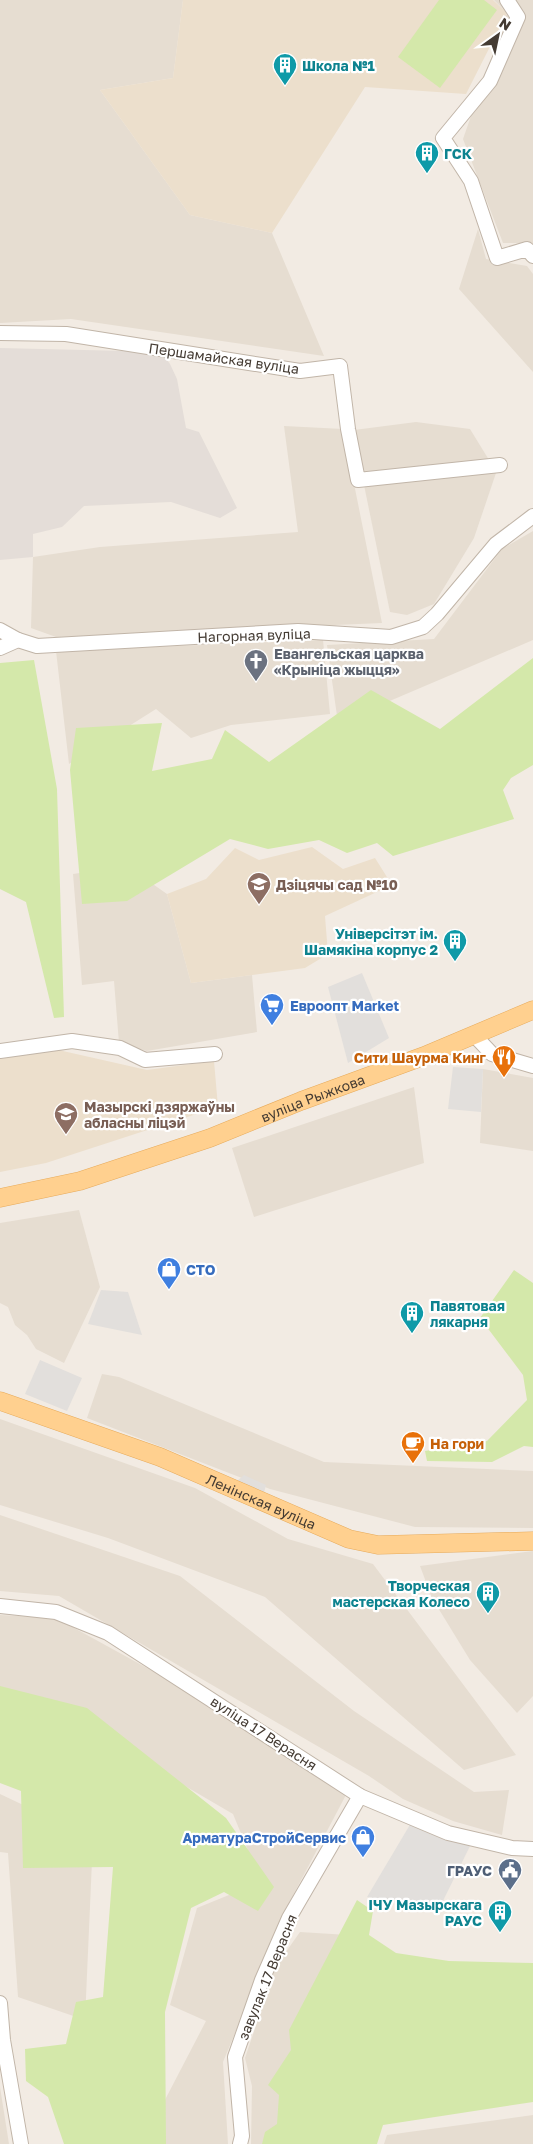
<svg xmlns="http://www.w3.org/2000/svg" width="533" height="2144" viewBox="0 0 533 2144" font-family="'Golos Text',sans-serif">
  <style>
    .residential { fill: #e6ddd1 }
    .industrial { fill: #e4ddd8 }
    .education { fill: #ecdfcc }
    .green { fill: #d4e8aa }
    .parking { fill: #e2dfdc }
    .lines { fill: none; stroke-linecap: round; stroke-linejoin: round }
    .minor-casing { stroke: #c1b5a8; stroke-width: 16 }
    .major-casing { stroke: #e7ab5c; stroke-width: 19 }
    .minor { stroke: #fff; stroke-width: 14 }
    .major { stroke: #ffd08f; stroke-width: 18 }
    .labels { text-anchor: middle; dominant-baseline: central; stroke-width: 4.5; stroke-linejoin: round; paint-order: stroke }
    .culture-label { font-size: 14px; font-weight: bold; fill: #0d838f; stroke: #fff; text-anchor: start }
    .street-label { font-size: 14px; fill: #443b33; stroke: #fff }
    .worship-label { font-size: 14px; font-weight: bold; fill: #5b616d; stroke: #fff; text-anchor: start }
    .education-label { font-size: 14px; font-weight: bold; fill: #785e54; stroke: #fff; text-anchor: start }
    .shop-label { font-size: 14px; font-weight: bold; fill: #366cbe; stroke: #fff; text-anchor: start }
    .food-label { font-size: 14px; font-weight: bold; fill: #c56008; stroke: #fff; text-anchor: end }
    .service-label { font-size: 14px; font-weight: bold; fill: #4e5e75; stroke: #fff; text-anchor: end }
  </style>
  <rect width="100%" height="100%" fill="#f2ebe3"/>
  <g class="residential">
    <polygon points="0,0 183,0 173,78 100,90 190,215 272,233 324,356 71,319 0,323"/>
    <polygon points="494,0 533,0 533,243 503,243 463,139 507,13"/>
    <polygon points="478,229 486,259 527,266 533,274 533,372 459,289"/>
    <polygon points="416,422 470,429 489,460 364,474 354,430"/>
    <polygon points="284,426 343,429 382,623 56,637 31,628 33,557 100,547 298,532"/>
    <polygon points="497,470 474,538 434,604 407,615 390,612 364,485"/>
    <polygon points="533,531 533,640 338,723 327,645 434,639 502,549"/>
    <polygon points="323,640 330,714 231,725 191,738 156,709 69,764 56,651"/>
    <polygon points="127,866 167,894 191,983 252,975 257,1032 147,1051 119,1043 114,981 82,985 73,874"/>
    <polygon points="483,1069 533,1078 533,1151 480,1143"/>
    <polygon points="414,1087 424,1163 254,1217 232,1148"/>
    <polygon points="79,1210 100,1287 64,1363 36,1349 27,1335 15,1325 8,1307 0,1303 0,1223"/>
    <polygon points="102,1374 119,1377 324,1462 533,1471 533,1528 415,1527 270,1489 87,1418"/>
    <polygon points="0,1419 195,1488 288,1539 373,1564 516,1755 464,1770 265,1597 108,1538 0,1505"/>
    <polygon points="0,1515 180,1576 354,1711 474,1792 509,1790 502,1835 453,1821 403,1799 369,1776 59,1596 0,1591"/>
    <polygon points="533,1551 533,1696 517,1713 470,1660 432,1598 420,1566"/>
    <polygon points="0,1615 56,1618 158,1674 347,1793 290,1901 223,2062 228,2144 142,2144 206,2021 170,2005 197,1908 261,1882 233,1814 120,1748 0,1691"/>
    <polygon points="0,1794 93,1838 85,2020 18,1997 8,1853 0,1852"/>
    <polygon points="300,1932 348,1935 280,2144 251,2144 252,2086 245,2058 276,1966"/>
    <polygon points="0,2087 9,2144 0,2144"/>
    <polygon points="533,2115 533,2144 384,2144 387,2135"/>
  </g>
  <polygon class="industrial" points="0,348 126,351 163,355 170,364 177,379 186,428 199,432 237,508 220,518 171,502 84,506 62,527 33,534 33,557 0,560"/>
  <g class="education">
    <polygon points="183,0 493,0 507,13 466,94 365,87 272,233 190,215 100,90 173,78"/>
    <polygon points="312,847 343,869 375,858 392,885 325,916 328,954 305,968 191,983 167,894 206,879 235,848 259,860"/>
    <polygon points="54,1049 147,1070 214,1061 218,1107 46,1163 0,1172 0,1059"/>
  </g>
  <g class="green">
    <polygon points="439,0 484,0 497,10 440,88 398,57"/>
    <polygon points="533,658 533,765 511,778 503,790 514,819 393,856 377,843 347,853 319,840 268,849 230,839 127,901 82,904 70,770 76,728 162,723 152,771 212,759 225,730 269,762 371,690 440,729"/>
    <polygon points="34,660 57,789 64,1017 54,1018 26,902 0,889 0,663"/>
    <polygon points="514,1270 533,1283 533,1447 524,1446 492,1462 427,1461 425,1451 487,1441 527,1400 523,1375 480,1318"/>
    <polygon points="0,1686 87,1708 226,1818 274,1887 258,1911 224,1892 191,1908 165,2012 166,2144 64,2144 48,2097 26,2081 25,2049 66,2044 76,2002 103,1997 113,1867 23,1868 21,1791 0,1783"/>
    <polygon points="357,1900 373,1911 369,1935 396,1953 449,1961 533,1963 533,2102 383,2125 377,2144 262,2144 265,2132 277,2124 279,2095 268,2085 291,2050 289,2030"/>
  </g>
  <g class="parking">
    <polygon points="362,973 389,1038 348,1063 328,987"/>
    <polygon points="453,1067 483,1069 481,1112 448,1109"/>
    <polygon points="101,1290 128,1292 142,1335 88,1324"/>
    <polygon points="40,1360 82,1378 67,1411 25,1394"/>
    <polygon points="244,1475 266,1485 264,1493 236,1482"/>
    <polygon points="411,1823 470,1846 439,1909 367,1897"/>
  </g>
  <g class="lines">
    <g class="minor-casing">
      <g id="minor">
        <polyline points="507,0 518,17 490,81 443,138 471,181 497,258 527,249 533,256"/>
        <polyline points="0,333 66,334 300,371 340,366 348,429 358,480 500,465"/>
        <polyline points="0,630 18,640"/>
        <polyline points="0,648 18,640 37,646 298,631 391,637 423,627 437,614 496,544 533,516"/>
        <polyline points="474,1035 492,1054 533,1066"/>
        <polyline points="0,1051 72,1041 120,1048 145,1060 215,1054"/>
        <polyline points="0,1606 56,1612 108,1633 360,1796 448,1833 512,1848 533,1849"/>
        <polyline points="0,2003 3,2040 21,2144"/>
        <polyline points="240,2144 242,2136 235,2057 262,1980 289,1918 360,1796"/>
      </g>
    </g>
    <g class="major-casing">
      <g id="major">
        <path id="s1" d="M0,1198L80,1181L210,1138L301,1101L424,1056L533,1010"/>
        <path id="s2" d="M0,1401L160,1457L349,1539L378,1545L533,1541"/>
      </g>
    </g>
    <use href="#minor" class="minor"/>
    <use href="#major" class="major"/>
  </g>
  <defs>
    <g id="building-pin" transform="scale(1.25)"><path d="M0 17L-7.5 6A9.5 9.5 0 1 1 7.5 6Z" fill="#0f9aa8" stroke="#fff"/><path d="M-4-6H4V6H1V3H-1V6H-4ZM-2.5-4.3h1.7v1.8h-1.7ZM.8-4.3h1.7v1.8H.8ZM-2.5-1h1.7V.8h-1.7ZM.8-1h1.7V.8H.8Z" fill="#fff"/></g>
    <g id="church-pin" transform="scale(1.25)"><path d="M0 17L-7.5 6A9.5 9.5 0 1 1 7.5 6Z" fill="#6b7280" stroke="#fff"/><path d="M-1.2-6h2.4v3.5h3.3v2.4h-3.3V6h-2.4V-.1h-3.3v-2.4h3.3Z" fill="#fff"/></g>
    <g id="school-pin" transform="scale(1.25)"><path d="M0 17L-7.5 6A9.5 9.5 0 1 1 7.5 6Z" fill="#8d6e63" stroke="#fff"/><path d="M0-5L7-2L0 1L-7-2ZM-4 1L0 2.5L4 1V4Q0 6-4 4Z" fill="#fff"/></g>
    <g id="supermarket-pin" transform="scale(1.25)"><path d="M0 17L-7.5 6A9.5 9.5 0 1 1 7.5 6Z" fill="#3f7fe0" stroke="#fff"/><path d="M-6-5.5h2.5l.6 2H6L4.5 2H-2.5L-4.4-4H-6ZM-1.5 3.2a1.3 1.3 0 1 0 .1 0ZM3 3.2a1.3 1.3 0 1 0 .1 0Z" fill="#fff"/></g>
    <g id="restaurant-pin" transform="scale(1.25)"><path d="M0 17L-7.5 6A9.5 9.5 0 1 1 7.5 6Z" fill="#e8710a" stroke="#fff"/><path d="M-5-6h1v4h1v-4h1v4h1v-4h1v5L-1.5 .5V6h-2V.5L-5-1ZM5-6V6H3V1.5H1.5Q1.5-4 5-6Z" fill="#fff"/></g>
    <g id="shop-pin" transform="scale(1.25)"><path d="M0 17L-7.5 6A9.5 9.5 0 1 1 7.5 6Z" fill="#3f7fe0" stroke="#fff"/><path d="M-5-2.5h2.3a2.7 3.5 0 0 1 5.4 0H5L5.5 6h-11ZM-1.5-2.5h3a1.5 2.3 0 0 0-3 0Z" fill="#fff"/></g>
    <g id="cafe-pin" transform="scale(1.25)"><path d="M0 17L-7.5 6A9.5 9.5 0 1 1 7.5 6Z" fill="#e8710a" stroke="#fff"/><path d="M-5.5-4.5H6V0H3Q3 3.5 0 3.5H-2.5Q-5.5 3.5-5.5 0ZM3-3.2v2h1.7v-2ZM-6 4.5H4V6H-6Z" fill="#fff"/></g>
    <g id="civic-pin" transform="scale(1.25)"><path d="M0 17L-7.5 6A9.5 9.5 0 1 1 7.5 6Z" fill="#5c6f8a" stroke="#fff"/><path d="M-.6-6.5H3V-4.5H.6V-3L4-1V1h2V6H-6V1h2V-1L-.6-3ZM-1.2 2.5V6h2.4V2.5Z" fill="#fff"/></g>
  </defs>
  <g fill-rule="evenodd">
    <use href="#building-pin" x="285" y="65"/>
    <use href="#building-pin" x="427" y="153"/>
    <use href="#church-pin" x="256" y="661"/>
    <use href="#school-pin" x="259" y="884"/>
    <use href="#building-pin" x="455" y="941"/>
    <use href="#supermarket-pin" x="272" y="1005"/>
    <use href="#restaurant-pin" x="504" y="1057"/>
    <use href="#school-pin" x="66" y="1114"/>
    <use href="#shop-pin" x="169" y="1269"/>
    <use href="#building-pin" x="412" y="1313"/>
    <use href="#cafe-pin" x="413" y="1443"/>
    <use href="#building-pin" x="488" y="1593"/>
    <use href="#shop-pin" x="363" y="1837"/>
    <use href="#civic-pin" x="510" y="1870"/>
    <use href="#building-pin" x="500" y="1912"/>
  </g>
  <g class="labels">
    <g class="culture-label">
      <text x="302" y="65">Школа №1</text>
      <text x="444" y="153">ГСК</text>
      <text x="438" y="933" text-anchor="end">Універсітэт ім.<tspan x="438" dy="16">Шамякіна корпус 2</tspan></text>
      <text x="430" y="1305">Павятовая<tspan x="430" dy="16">лякарня</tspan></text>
      <text x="470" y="1585" text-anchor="end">Творческая<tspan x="470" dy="16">мастерская Колесо</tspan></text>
      <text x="482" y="1904" text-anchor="end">ІЧУ Мазырскага<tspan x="482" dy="16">РАУС</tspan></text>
    </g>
    <g class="street-label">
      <text transform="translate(224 358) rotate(8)">Першамайская вуліца</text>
      <text transform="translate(254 635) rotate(-2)">Нагорная вуліца</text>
      <text stroke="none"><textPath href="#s1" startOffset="329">вуліца Рыжкова</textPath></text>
      <text stroke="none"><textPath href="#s2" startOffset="280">Ленінская вуліца</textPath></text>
      <text transform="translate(264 1733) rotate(33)">вуліца 17 Верасня</text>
      <text transform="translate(267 1977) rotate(-68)">завулак 17 Верасня</text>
    </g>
    <g class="worship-label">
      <text x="274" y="653">Евангельская царква<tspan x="274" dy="16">«Крыніца жыцця»</tspan></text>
    </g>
    <g class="education-label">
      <text x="276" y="884">Дзіцячы сад №10</text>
      <text x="84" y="1106">Мазырскі дзяржаўны<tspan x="84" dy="16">абласны ліцэй</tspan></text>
    </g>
    <g class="shop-label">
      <text x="290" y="1005">Евроопт Market</text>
      <text x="186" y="1269">СТО</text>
      <text x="346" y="1837" text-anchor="end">АрматураСтройСервис</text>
    </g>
    <g class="food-label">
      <text x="486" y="1057">Сити Шаурма Кинг</text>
      <text x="430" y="1443" text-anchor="start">На гори</text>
    </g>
    <g class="service-label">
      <text x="492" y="1870">ГРАУС</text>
    </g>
  </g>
  <g transform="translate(498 35) rotate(33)" stroke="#ffffff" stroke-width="4" paint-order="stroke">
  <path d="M0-4L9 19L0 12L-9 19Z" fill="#443b33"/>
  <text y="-8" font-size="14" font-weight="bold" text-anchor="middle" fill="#443b33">N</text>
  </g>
</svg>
